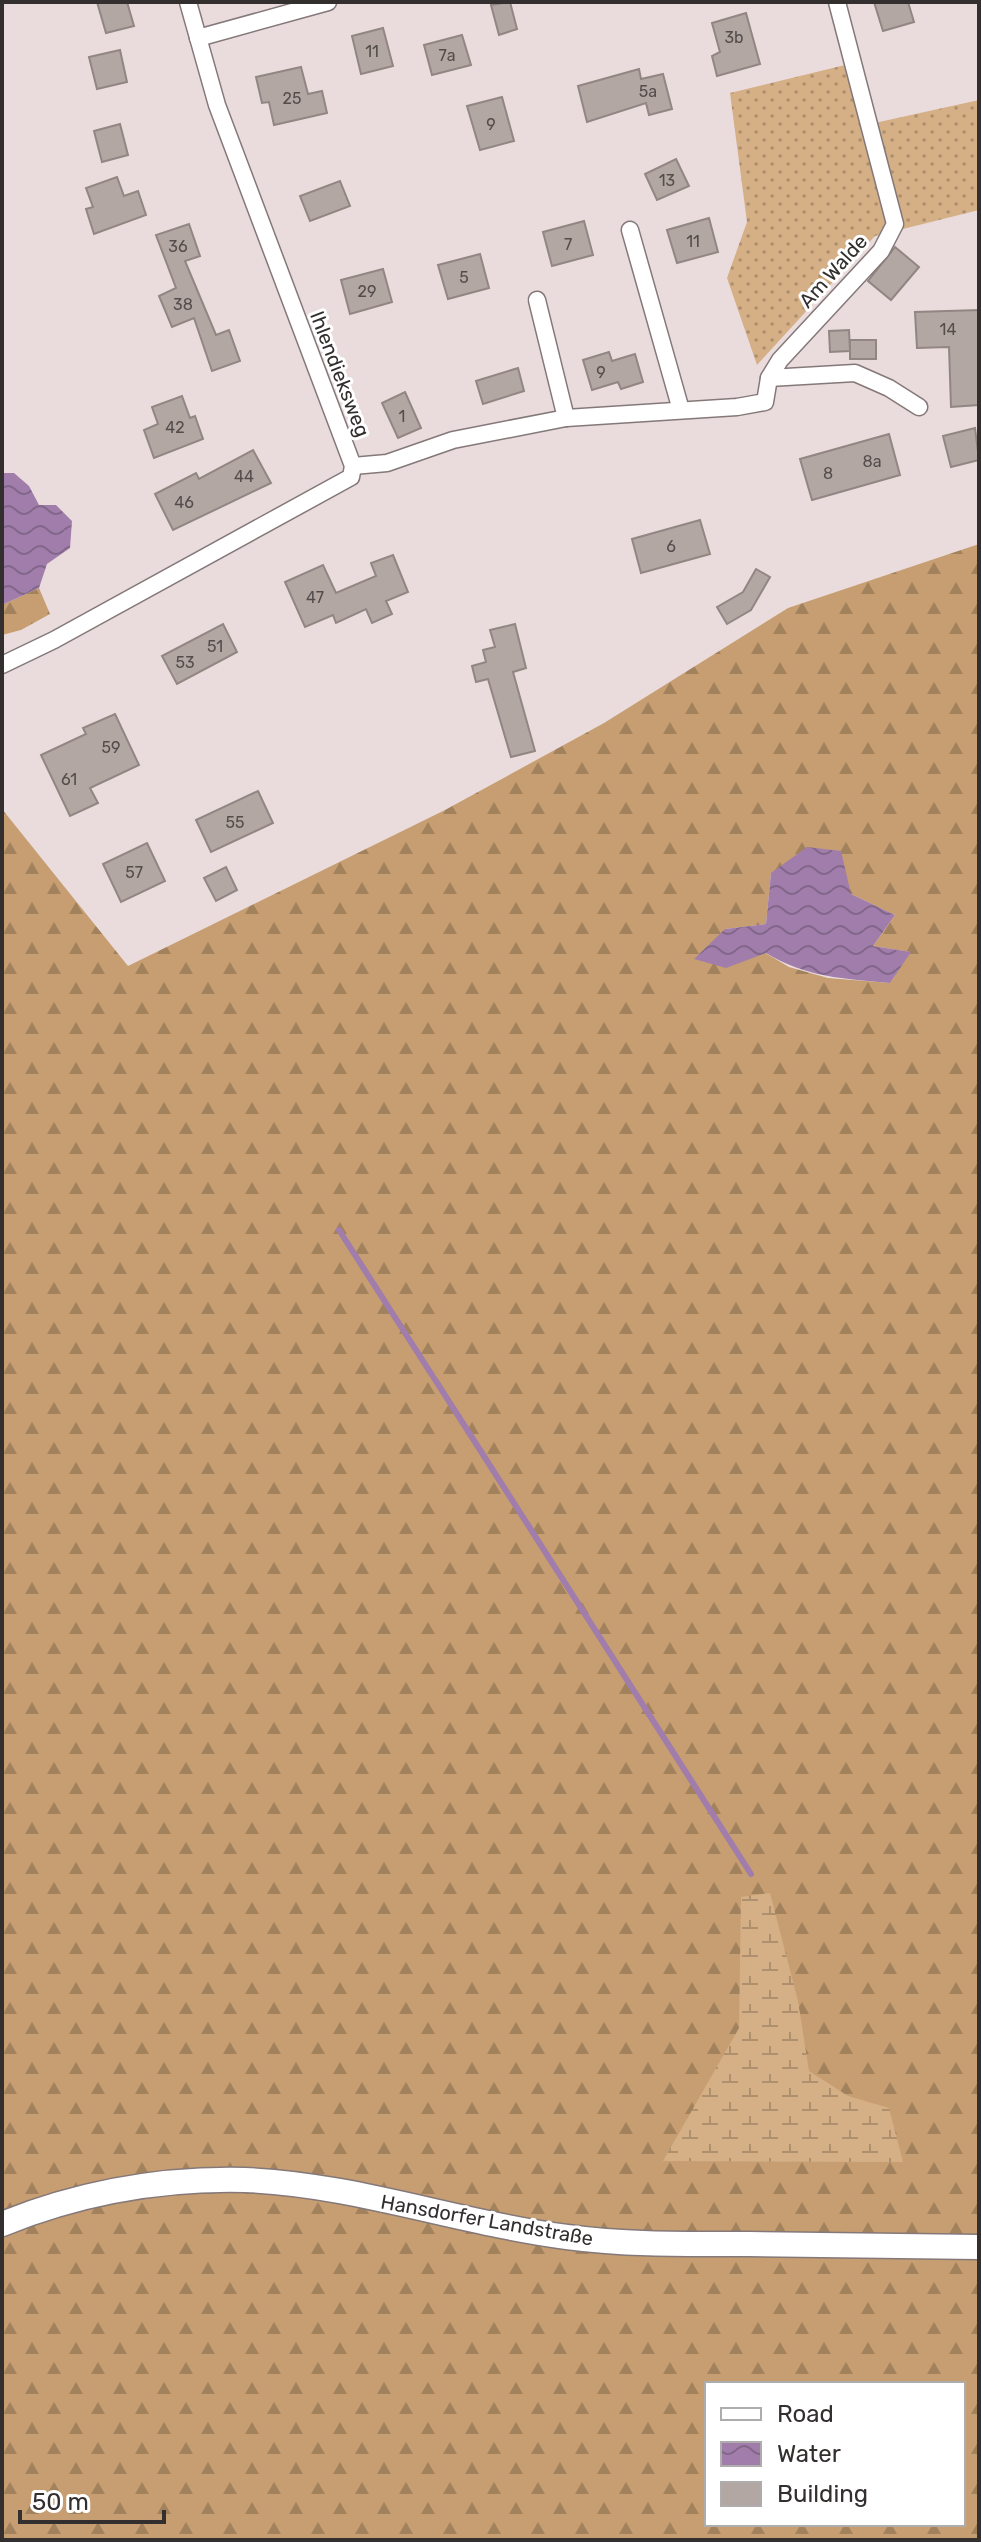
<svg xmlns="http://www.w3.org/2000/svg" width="981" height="2542" viewBox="0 0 981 2542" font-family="Rubik,sans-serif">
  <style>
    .grass { fill: url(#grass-dots) }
    .forest { fill: url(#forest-firs); fill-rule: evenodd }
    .wetland { fill: url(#wetland-marsh) }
    .water { fill: url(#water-waves) }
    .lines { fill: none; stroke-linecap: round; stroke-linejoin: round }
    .stream { stroke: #a07daa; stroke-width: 6 }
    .building { fill: #b3a7a3; stroke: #918682; stroke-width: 2 }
    .minor-casing { stroke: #847879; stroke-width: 19 }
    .secondary-casing { stroke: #847879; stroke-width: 27 }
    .minor { stroke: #fff; stroke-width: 16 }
    .secondary { stroke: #fff; stroke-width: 24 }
    .labels { text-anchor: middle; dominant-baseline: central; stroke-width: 6; stroke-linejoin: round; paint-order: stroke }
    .number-label { font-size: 16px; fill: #544d4c }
    .street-label { font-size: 20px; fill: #342f2f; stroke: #fff }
  </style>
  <defs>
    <pattern id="grass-dots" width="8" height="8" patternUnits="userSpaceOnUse" patternTransform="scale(2)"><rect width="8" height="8" fill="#d5af86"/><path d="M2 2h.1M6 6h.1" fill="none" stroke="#ae8f6e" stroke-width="1.8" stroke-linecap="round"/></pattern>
    <pattern id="forest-firs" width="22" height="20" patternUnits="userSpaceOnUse" patternTransform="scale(2)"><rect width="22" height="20" fill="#c79e71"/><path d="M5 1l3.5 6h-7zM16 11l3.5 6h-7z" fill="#a2815d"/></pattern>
    <pattern id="wetland-marsh" width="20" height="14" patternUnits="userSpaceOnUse" patternTransform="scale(2)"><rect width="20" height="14" fill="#d5af86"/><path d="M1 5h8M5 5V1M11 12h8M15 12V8" fill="none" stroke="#ae8f6e"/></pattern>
    <pattern id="water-waves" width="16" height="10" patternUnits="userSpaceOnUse" patternTransform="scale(2)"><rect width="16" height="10" fill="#a07daa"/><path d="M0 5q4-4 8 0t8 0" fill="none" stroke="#83678b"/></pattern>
  </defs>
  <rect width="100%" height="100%" fill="#eadcdd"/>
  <polygon class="grass" points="845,65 861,126 979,100 979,210 875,236 757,365 727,278 747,222 730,93"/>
  <g class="forest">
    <path d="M979,544V2540H2V809L128,966L445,810L604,723L788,608ZM771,873L851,894L895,915L873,946L910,952L890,983L828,978L789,967L725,929L766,924ZM707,2384H963V2524H707Z"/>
    <polygon points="39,588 50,614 21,630 2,635 2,605"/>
  </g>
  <polygon class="wetland" points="770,1893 798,2001 809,2071 848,2096 889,2108 903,2162 663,2161 739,2028 741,1897"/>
  <g class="water">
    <polygon points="2,473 14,473 29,486 39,505 56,505 72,521 70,548 47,564 39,588 2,605"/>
    <path d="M807,847L841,851L851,894L895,915L873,946L911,952L890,983C845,979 805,977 766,953L726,968L694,959L725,929L766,924L771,873Z"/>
  </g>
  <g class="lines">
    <g class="stream">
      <polyline points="339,1230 432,1375"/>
      <polyline points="434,1378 751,1874"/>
    </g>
  </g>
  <g class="building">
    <polygon points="97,2 127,2 134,26 106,33"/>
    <polygon points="510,2 517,29 499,35 491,5"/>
    <polygon points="874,2 908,2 914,22 883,31"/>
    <polygon points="746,13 760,64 717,76 712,56 720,52 712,23"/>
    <polygon points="383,28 393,66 361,74 352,36"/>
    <polygon points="462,35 471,65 432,75 424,45"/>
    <polygon points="120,50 127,82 97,89 89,57"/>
    <polygon points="301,67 308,94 322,91 327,113 274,125 269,102 262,103 256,77"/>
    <polygon points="639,69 641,79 663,74 672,109 649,115 646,103 587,122 578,86"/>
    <polygon points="502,97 514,141 480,150 467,106"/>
    <polygon points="120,124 128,155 102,162 94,131"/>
    <polygon points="676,159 689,186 657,200 645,174"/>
    <polygon points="117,177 124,196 138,191 146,215 94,234 86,209 93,207 86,188"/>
    <polygon points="340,181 350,206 310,221 300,196"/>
    <polygon points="709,218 718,252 677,263 667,230"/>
    <polygon points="584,221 593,255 552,266 543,232"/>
    <polygon points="189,224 200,256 185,261 216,335 229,330 240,361 212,371 194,318 172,327 159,296 176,288 156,235"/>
    <polygon points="895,247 919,267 891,300 868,281"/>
    <polygon points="480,254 489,288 448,299 438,265"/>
    <polygon points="383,269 392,302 350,314 341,280"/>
    <polygon points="979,310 979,405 951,407 949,347 917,348 915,312"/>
    <polygon points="849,330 850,351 830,352 829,331"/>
    <rect x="850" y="340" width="26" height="19"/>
    <polygon points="609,352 612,361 635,354 643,382 621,389 618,382 592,390 583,360"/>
    <polygon points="518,368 524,391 483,404 476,381"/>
    <polygon points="405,392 421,428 398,438 382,403"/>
    <polygon points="182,396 190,418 195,416 203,439 154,458 144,430 158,424 152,407"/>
    <polygon points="975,428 979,460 951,467 943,436"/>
    <polygon points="889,434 900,475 812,500 800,459"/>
    <polygon points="253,450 271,483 173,530 155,494 196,473 199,479"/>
    <polygon points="700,520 710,554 641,573 632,539"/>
    <polygon points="393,555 408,592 386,601 392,614 372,623 366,609 336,623 333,615 305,627 285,582 323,565 336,593 376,576 371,563"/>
    <polygon points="756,569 770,577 751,610 727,624 717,607 743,592"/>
    <polygon points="223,624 237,652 177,684 162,656"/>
    <polygon points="515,624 526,668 513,672 535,751 511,757 488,679 476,682 472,666 486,662 483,650 495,647 490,630"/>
    <polygon points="115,714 139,765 90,788 98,803 70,816 41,755 86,734 83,728"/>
    <polygon points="258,791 273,823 211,852 196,820"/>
    <polygon points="147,843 165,881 121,902 103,864"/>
    <polygon points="226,867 237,890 216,901 204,878"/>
  </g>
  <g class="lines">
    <g class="minor-casing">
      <g id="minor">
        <polyline points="198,38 328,2"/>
        <polyline points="630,230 681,410"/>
        <polyline points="537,300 566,418"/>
        <polyline points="769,378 855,373 889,388 919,407"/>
        <polyline points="353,466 387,463 453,440 566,418 737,407 765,402 769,378 780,360 881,251 895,224 837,2"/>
        <polyline points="2,665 54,640 351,477 353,466 217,105 188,2"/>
      </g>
    </g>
    <g class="secondary-casing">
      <path id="secondary" d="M2,2224C79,2193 161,2178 245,2180C353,2184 459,2223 567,2237C627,2245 688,2244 749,2244C825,2245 902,2246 979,2247"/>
    </g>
    <use href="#minor" class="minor"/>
    <use href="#secondary" class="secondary"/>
  </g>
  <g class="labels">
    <g class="number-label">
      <text x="734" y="37">3b</text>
      <text x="372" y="51">11</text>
      <text x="447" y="55">7a</text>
      <text x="648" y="91">5a</text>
      <text x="292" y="98">25</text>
      <text x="491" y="124">9</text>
      <text x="667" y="180">13</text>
      <text x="693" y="241">11</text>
      <text x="568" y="244">7</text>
      <text x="178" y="246">36</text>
      <text x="464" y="277">5</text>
      <text x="367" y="291">29</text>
      <text x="183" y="304">38</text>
      <text x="948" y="329">14</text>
      <text x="601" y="372">9</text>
      <text x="402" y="416">1</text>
      <text x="175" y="427">42</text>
      <text x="872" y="461">8a</text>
      <text x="828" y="473">8</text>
      <text x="244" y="476">44</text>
      <text x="184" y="502">46</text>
      <text x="671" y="546">6</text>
      <text x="315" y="597">47</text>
      <text x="215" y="646">51</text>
      <text x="185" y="662">53</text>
      <text x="111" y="747">59</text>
      <text x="69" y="779">61</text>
      <text x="235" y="822">55</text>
      <text x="134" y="872">57</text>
    </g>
    <g class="street-label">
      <text transform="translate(833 271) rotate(-48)">Am Walde</text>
      <text transform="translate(340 374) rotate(69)">Ihlendieksweg</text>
      <text transform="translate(487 2220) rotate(10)">Hansdorfer Landstraße</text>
    </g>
  </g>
  <rect width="981" height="2542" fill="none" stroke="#342f2f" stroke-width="8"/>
  <rect x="705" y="2382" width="260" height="144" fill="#ffffff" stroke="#aeacac" stroke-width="2"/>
  <rect x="721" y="2408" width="40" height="12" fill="#ffffff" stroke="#aeacac" stroke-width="2"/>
  <text x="777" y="2422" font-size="24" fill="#342f2f">Road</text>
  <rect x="721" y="2442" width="40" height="24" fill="url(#water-waves)" stroke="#aeacac" stroke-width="2"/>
  <text x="777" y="2462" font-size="24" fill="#342f2f">Water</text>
  <rect x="721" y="2482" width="40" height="24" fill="#b3a7a3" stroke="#aeacac" stroke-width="2"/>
  <text x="777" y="2502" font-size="24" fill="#342f2f">Building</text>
  <path d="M20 2510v12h144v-12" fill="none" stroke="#342f2f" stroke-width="4"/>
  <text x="32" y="2510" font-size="24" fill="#342f2f" stroke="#ffffff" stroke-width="6" paint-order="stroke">50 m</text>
</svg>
